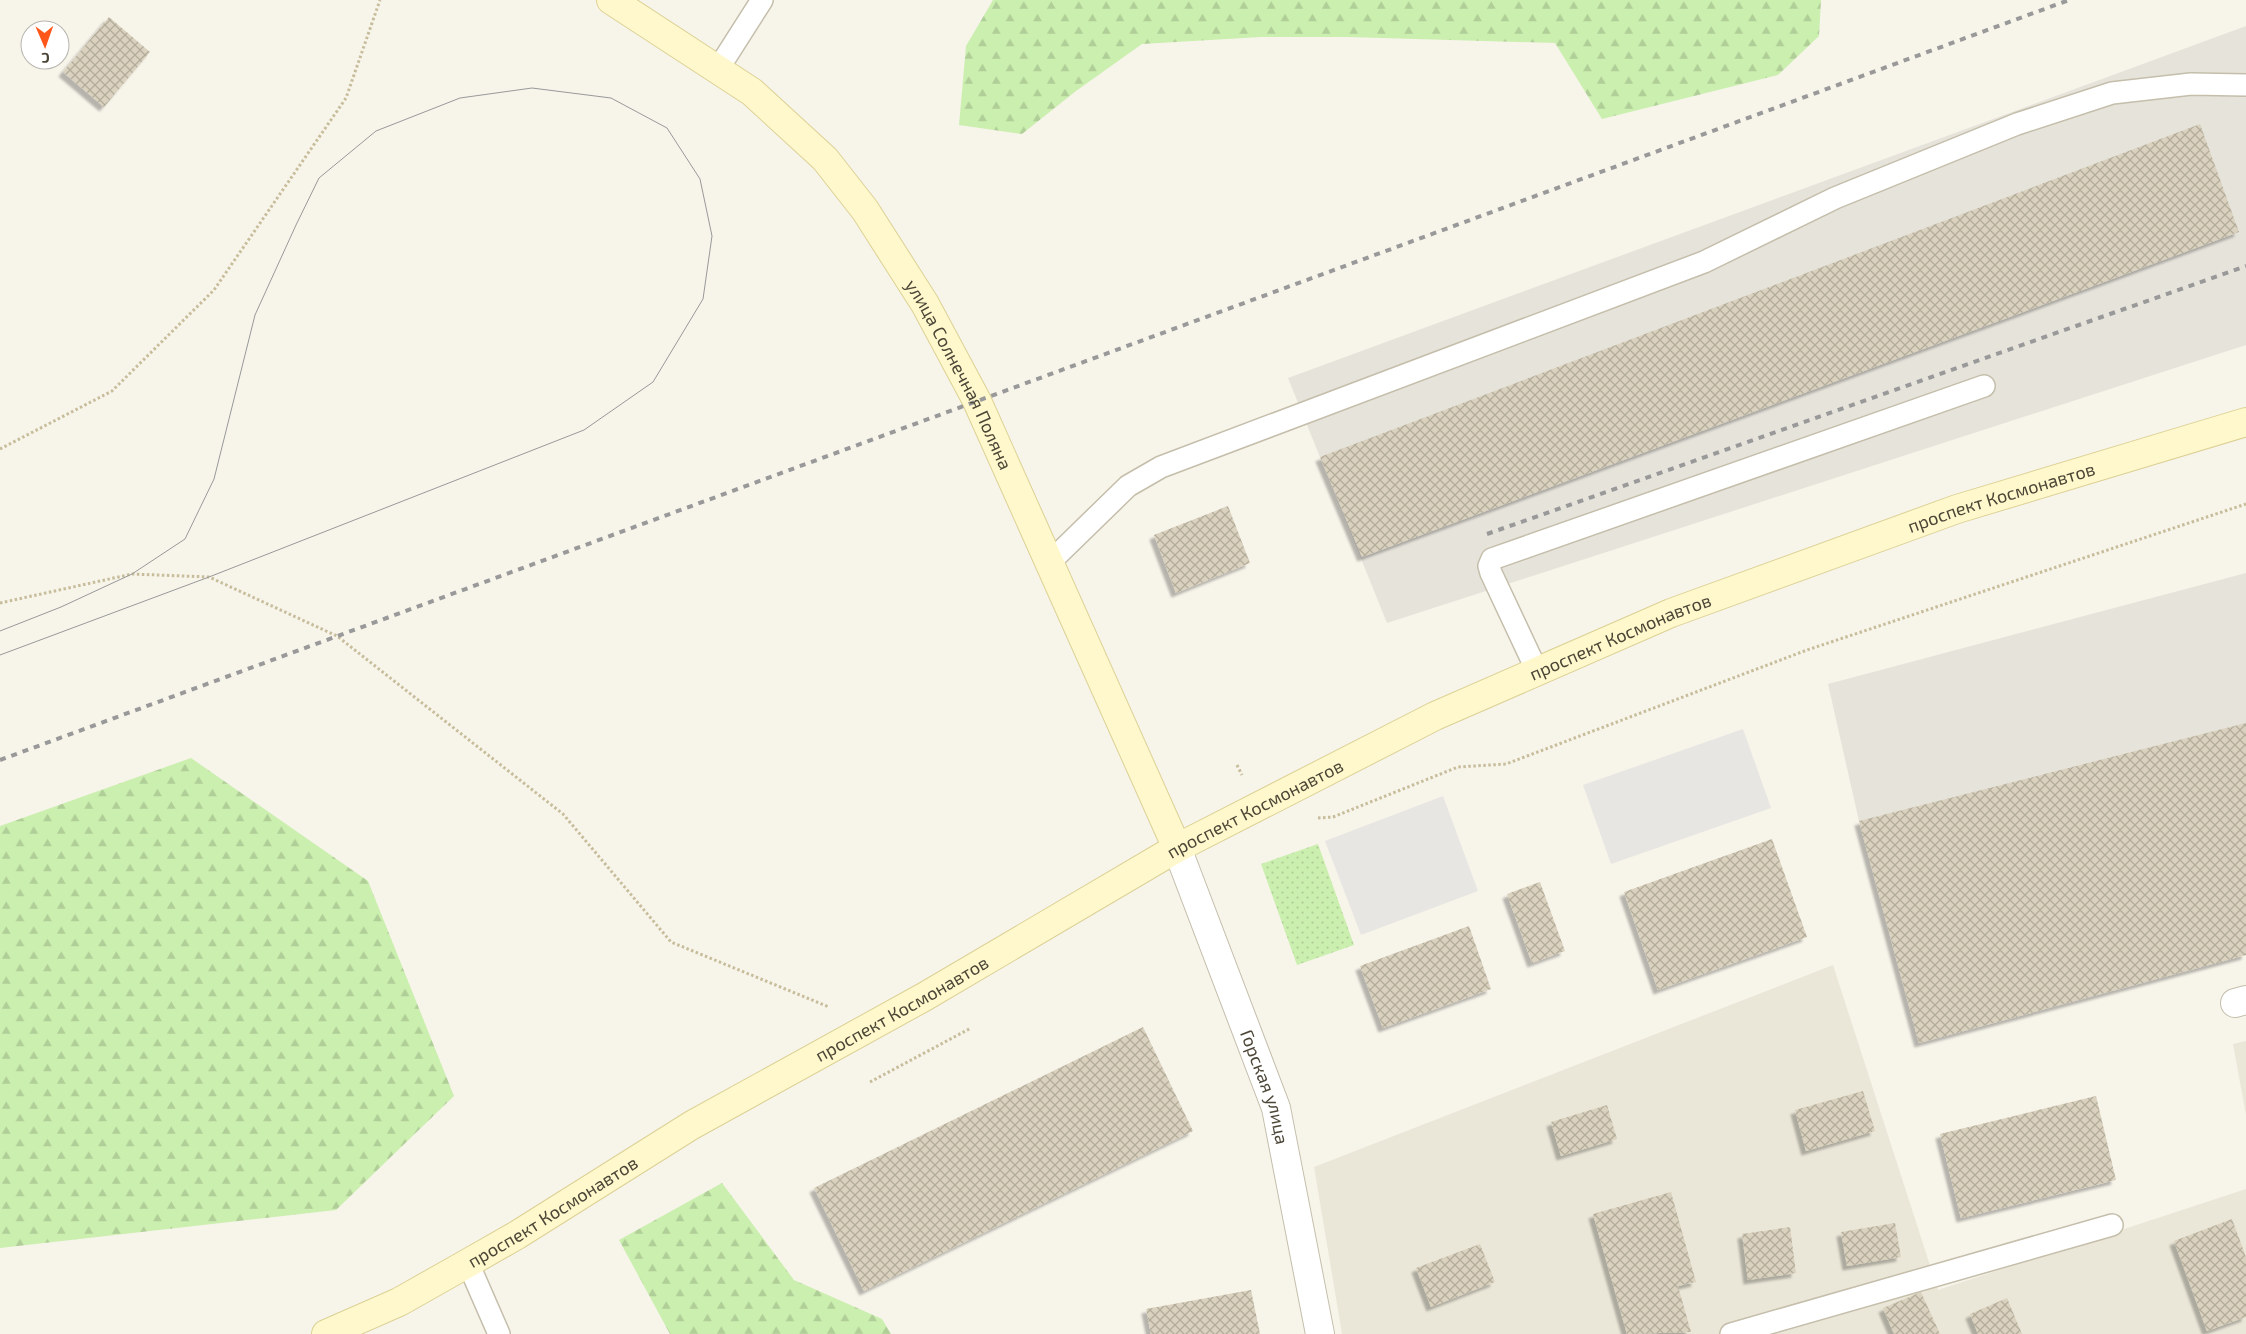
<svg xmlns="http://www.w3.org/2000/svg" width="2246" height="1334" viewBox="0 0 2246 1334" font-family="'Exo 2',sans-serif">
  <style>
    .residential { fill: #ebe7d8 }
    .industrial { fill: #e6e3db }
    .grass { fill: url(#grass-dots) }
    .forest { fill: url(#forest-firs) }
    .parking { fill: #e8e6e2 }
    .building { fill: url(#building-cross-hatch); filter: url(#shadow) }
    .lines { fill: none; stroke-linecap: round; stroke-linejoin: round }
    .lane-casing { stroke: #c4beab; stroke-width: 24 }
    .street-casing { stroke: #c4beab; stroke-width: 30 }
    .secondary-casing { stroke: #dcd195; stroke-width: 30 }
    .path { stroke: #c7bd9b; stroke-width: 3; stroke-dasharray: 2.5 2.5; stroke-linecap: butt }
    .lane { stroke: #fff; stroke-width: 21 }
    .street { stroke: #fff; stroke-width: 28 }
    .secondary { stroke: #fff8cc; stroke-width: 28 }
    .tram { stroke: #999; stroke-width: 1 }
    .rail { stroke: #999; stroke-width: 4; stroke-dasharray: 6 6; stroke-linecap: butt }
    .labels { text-anchor: middle; dominant-baseline: central; stroke-width: 4; stroke-linejoin: round; paint-order: stroke }
    .street-label { font-size: 18px; fill: #4c4637; stroke: #fff }
  </style>
  <defs>
    <pattern id="grass-dots" width="8" height="8" patternUnits="userSpaceOnUse" patternTransform="scale(1.25)"><rect width="8" height="8" fill="#cbefaf"/><path d="M2 2h.1M6 6h.1" fill="none" stroke="#b0ce97" stroke-width="1.8" stroke-linecap="round"/></pattern>
    <pattern id="forest-firs" width="22" height="20" patternUnits="userSpaceOnUse" patternTransform="scale(1.25)"><rect width="22" height="20" fill="#cbefaf"/><path d="M5 1l3.5 6h-7zM16 11l3.5 6h-7z" fill="#b0ce97"/></pattern>
    <pattern id="building-cross-hatch" width="8" height="8" patternUnits="userSpaceOnUse" patternTransform="scale(1.25)"><rect width="8" height="8" fill="#dad2be"/><path d="M0 0l8 8M0 8l8-8" fill="none" stroke="#b3ac9b"/></pattern>
    <filter id="shadow"><feDropShadow dx="-4.5" dy="4.5" stdDeviation="1" flood-color="#0004"/></filter>
  </defs>
  <rect width="100%" height="100%" fill="#f7f4ea"/>
  <g class="residential">
    <polygon points="1833,965 1938,1290 2246,1189 2246,1334 1342,1334 1314,1167"/>
    <polygon points="2246,1041 2246,1115 2233,1044"/>
  </g>
  <g class="industrial">
    <polygon points="2246,26 2246,345 1387,623 1288,378"/>
    <polygon points="2246,573 2246,955 1919,1043 1859,821 1828,684"/>
  </g>
  <polygon class="grass" points="1318,844 1354,945 1297,965 1261,864"/>
  <g class="forest">
    <polygon points="993,0 1821,0 1819,36 1778,75 1602,119 1555,43 1348,37 1261,37 1142,44 1076,91 1022,134 959,125 966,46"/>
    <polygon points="191,758 368,881 454,1096 336,1210 0,1248 0,826"/>
    <polygon points="722,1183 794,1280 882,1319 891,1334 670,1334 619,1240"/>
  </g>
  <g class="parking">
    <polygon points="1743,729 1771,808 1611,864 1583,785"/>
    <polygon points="1443,796 1478,891 1361,935 1325,841"/>
  </g>
  <g class="building">
    <polygon points="109,17 150,52 104,107 63,72"/>
    <polygon points="2200,124 2239,232 1362,557 1320,457"/>
    <polygon points="1228,506 1250,563 1176,593 1154,535"/>
    <polygon points="2246,723 2246,955 1919,1043 1859,821"/>
    <polygon points="1772,839 1807,937 1658,990 1624,892"/>
    <polygon points="1540,882 1565,951 1532,963 1507,894"/>
    <polygon points="1469,926 1491,989 1383,1028 1360,966"/>
    <polygon points="1143,1027 1193,1131 864,1291 814,1188"/>
    <polygon points="1863,1091 1875,1131 1806,1151 1795,1110"/>
    <polygon points="2096,1096 2116,1180 1961,1218 1940,1134"/>
    <polygon points="1607,1105 1617,1139 1561,1156 1551,1122"/>
    <polygon points="1671,1192 1696,1282 1678,1286 1691,1332 1627,1334 1593,1214"/>
    <polygon points="2232,1219 2246,1257 2246,1317 2207,1331 2174,1241"/>
    <polygon points="1895,1223 1901,1257 1847,1266 1841,1232"/>
    <polygon points="1790,1227 1796,1273 1748,1280 1742,1234"/>
    <polygon points="1480,1244 1495,1282 1431,1307 1416,1268"/>
    <polygon points="1251,1290 1260,1334 1151,1334 1146,1309"/>
    <polygon points="1921,1292 1940,1334 1894,1334 1883,1308"/>
    <polygon points="2007,1298 2022,1334 1978,1334 1970,1314"/>
  </g>
  <g class="lines">
    <g class="lane-casing">
      <g id="lane">
        <polyline points="718,69 762,0"/>
        <polyline points="1049,563 1128,486 1161,467 1704,262 1835,198 2017,124 2112,93 2191,84 2246,85"/>
        <polyline points="1537,671 1491,573 1489,566 1492,559 1984,386"/>
        <polyline points="468,1263 499,1334"/>
        <polyline points="1731,1334 2112,1225"/>
      </g>
    </g>
    <g class="street-casing">
      <g id="street">
        <path id="s1" d="M1177,848L1276,1108L1320,1334"/>
        <polyline points="2235,1003 2246,1000"/>
      </g>
    </g>
    <g class="secondary-casing">
      <g id="secondary">
        <path id="s2" d="M611,0L752,92L825,159L865,210L925,304L977,401L1177,848"/>
        <path id="s3" d="M326,1334L399,1302L468,1263L517,1235L692,1125L924,997L1177,848L1435,716L1671,613L1957,509L2246,422"/>
      </g>
    </g>
    <g class="path">
      <polyline points="0,449 112,391 214,290 346,98 380,0"/>
      <polyline points="0,603 132,574 209,577 337,636 563,814 671,942 829,1007"/>
      <polyline points="1237,765 1242,775"/>
      <polyline points="1318,818 1333,817 1458,767 1506,764 1807,650 2246,504"/>
      <polyline points="870,1082 971,1028"/>
    </g>
    <use href="#lane" class="lane"/>
    <use href="#street" class="street"/>
    <use href="#secondary" class="secondary"/>
    <polyline class="tram" points="0,631 61,607 132,574 185,539 214,479 255,315 296,225 319,178 376,131 460,98 532,88 611,98 667,128 700,179 712,236 703,299 653,382 584,430 209,577 0,655"/>
    <g class="rail">
      <polyline points="1487,534 2246,266"/>
      <polyline points="0,760 2069,0"/>
    </g>
  </g>
  <g class="labels">
    <g class="street-label">
      <text stroke="none"><textPath href="#s2" startOffset="522">улица Солнечная Поляна</textPath></text>
      <text stroke="none"><textPath href="#s3" startOffset="1878">проспект Космонавтов</textPath></text>
      <text stroke="none"><textPath href="#s3" startOffset="1472">проспект Космонавтов</textPath></text>
      <text stroke="none"><textPath href="#s3" startOffset="1068">проспект Космонавтов</textPath></text>
      <text stroke="none"><textPath href="#s3" startOffset="662">проспект Космонавтов</textPath></text>
      <text stroke="none"><textPath href="#s1" startOffset="255">Горская улица</textPath></text>
      <text stroke="none"><textPath href="#s3" startOffset="258">проспект Космонавтов</textPath></text>
    </g>
  </g>
  <g transform="translate(45 45) rotate(178)"><circle r="24" fill="#ffffff" stroke="#b7b5af"/>
  <path d="M0-4L9 19L0 12L-9 19Z" fill="#ff5619"/>
  <text y="-8" font-size="14" font-weight="bold" text-anchor="middle" fill="#4c4637">С</text>
  </g>
</svg>
